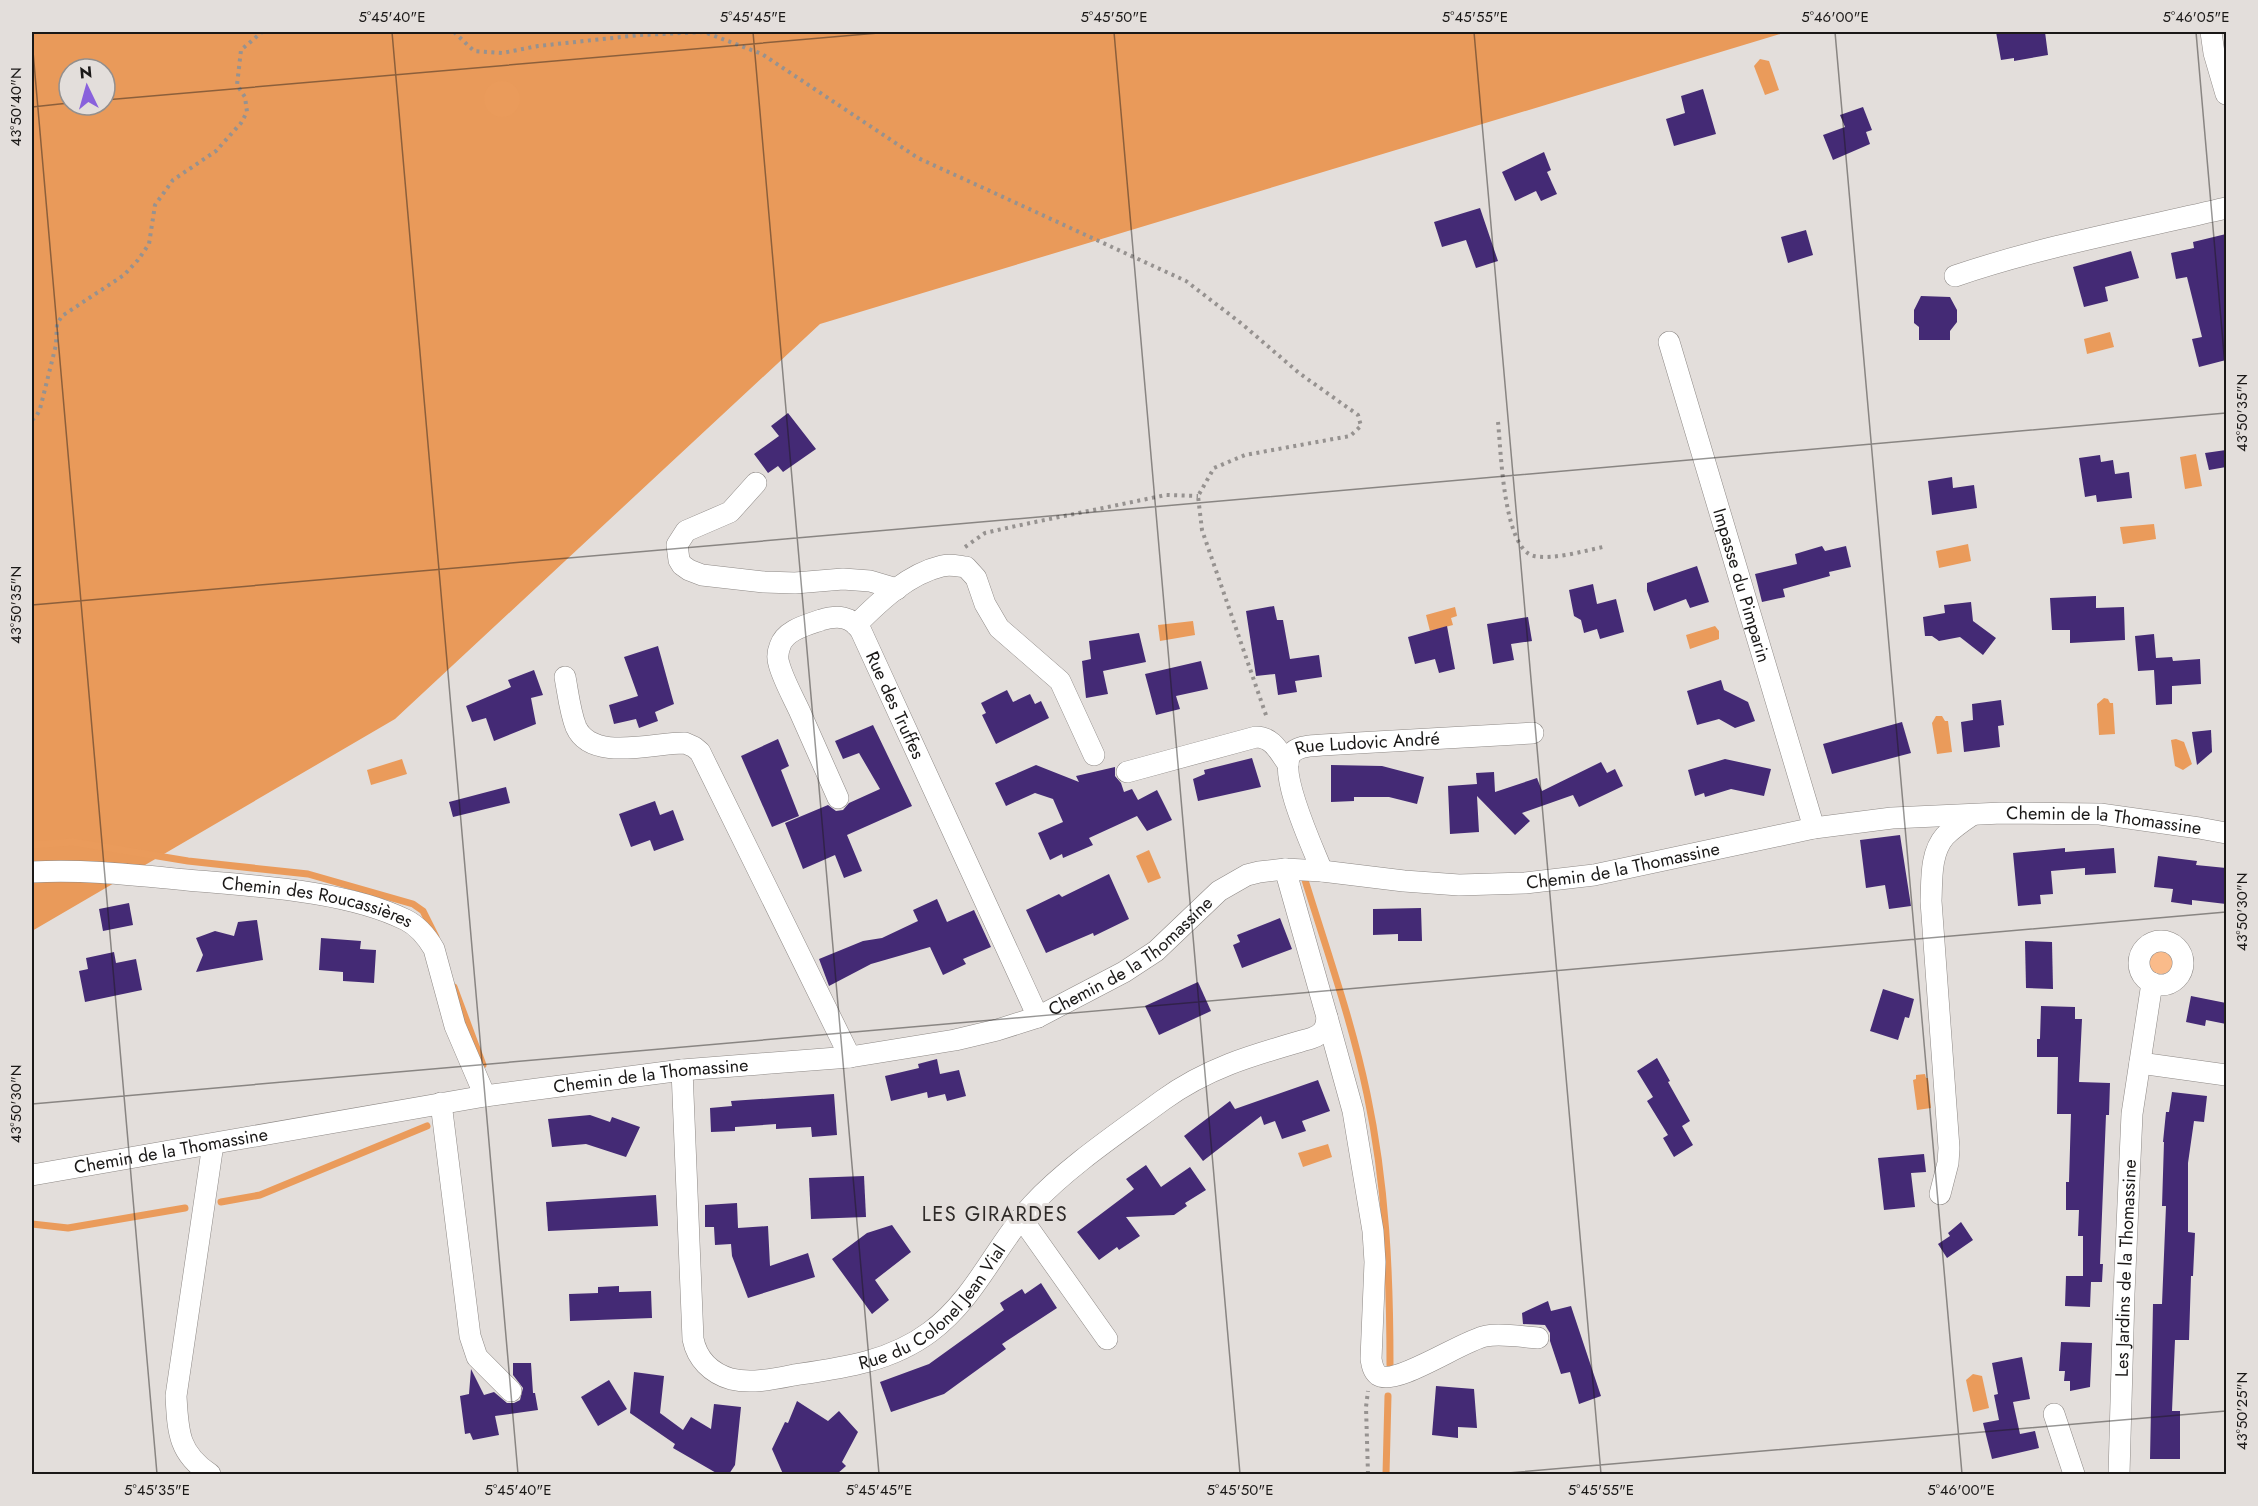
<svg xmlns="http://www.w3.org/2000/svg" width="2258" height="1506" viewBox="0 0 2258 1506" font-family="Jost,sans-serif">
  <style>
    .green { fill: #fabb8a }
    .forest { fill: #e99a5a; fill-rule: evenodd }
    .water { fill: #ea9b5b }
    .lines { fill: none; stroke-linecap: round; stroke-linejoin: round }
    .stream { stroke: #ea9b5b; stroke-width: 7 }
    .building { fill: #442a75 }
    .minor-casing { stroke: #8e8986; stroke-width: 22 }
    .path { stroke: #969290; stroke-width: 4; stroke-dasharray: 3 4.5; stroke-linecap: butt }
    .minor { stroke: #fff; stroke-width: 21 }
    .ticks { fill: none; stroke: #1a1817; stroke-width: 1.5; stroke-opacity: 0.45 }
    .labels { text-anchor: middle; dominant-baseline: central; stroke-width: 6; stroke-linejoin: round; paint-order: stroke }
    .street-label { font-size: 18px; fill: #1a1817; stroke: #e3dedb }
    .neighbourhood-label { font-size: 20px; letter-spacing: 1.5px; fill: #2e2a28; stroke: #e3dedb }
    .neatline { fill: none; stroke: #1a1817; stroke-width: 2 }
    .ticks-label { font-size: 15px; text-anchor: middle; fill: #1a1817 }
  </style>
  <rect width="100%" height="100%" fill="#e3dedb"/>
  <circle class="green" cx="2161" cy="962" r="12"/>
  <path class="forest" d="M32,32H1787L820,324L395,719L32,931ZM69,69H105V105H69Z"/>
  <g class="water">
    <polygon points="1760,59 1769,61 1779,90 1765,95 1754,66"/>
    <circle cx="502" cy="99" r="18"/>
    <polygon points="2110,332 2114,347 2087,354 2084,339"/>
    <polygon points="2196,454 2202,486 2185,489 2180,457"/>
    <polygon points="2154,524 2156,539 2123,544 2120,527"/>
    <polygon points="1968,544 1971,561 1939,568 1936,551"/>
    <polygon points="1455,607 1457,616 1451,618 1453,625 1430,631 1426,615"/>
    <polygon points="1193,621 1195,635 1160,641 1158,625"/>
    <polygon points="1715,626 1719,631 1719,639 1690,649 1686,635"/>
    <polygon points="2104,698 2108,699 2110,703 2113,703 2115,734 2099,735 2097,704"/>
    <polygon points="1936,716 1942,716 1945,721 1948,721 1952,752 1937,754 1932,723"/>
    <polygon points="2176,739 2184,742 2192,764 2183,770 2175,766 2171,740"/>
    <polygon points="402,759 407,774 371,785 367,770"/>
    <polygon points="1149,850 1161,878 1148,883 1136,856"/>
    <polygon points="1925,1074 1926,1078 1928,1078 1931,1108 1917,1110 1913,1080 1916,1079 1916,1075"/>
    <polygon points="1328,1144 1332,1157 1303,1167 1298,1153"/>
    <polygon points="1973,1374 1982,1376 1989,1408 1973,1412 1966,1380"/>
  </g>
  <g class="lines">
    <g class="stream">
      <polyline points="32,845 73,842 188,861 308,874 413,904 423,911 436,937"/>
      <path d="M1305,880C1327,951 1352,1022 1367,1094C1386,1184 1390,1274 1390,1365"/>
      <polyline points="454,987 483,1065"/>
      <polyline points="221,1202 260,1195 427,1126"/>
      <polyline points="32,1224 68,1228 185,1208"/>
      <polyline points="1386,1474 1388,1396"/>
    </g>
  </g>
  <g class="building">
    <polygon points="1996,32 2045,32 2048,55 2014,61 2014,58 2001,60"/>
    <polygon points="1703,89 1716,134 1674,146 1666,119 1685,113 1681,96"/>
    <polygon points="1863,107 1872,130 1866,132 1870,144 1833,160 1823,135 1845,127 1840,115"/>
    <polygon points="1544,152 1551,170 1547,172 1557,194 1541,201 1536,191 1515,201 1502,172"/>
    <polygon points="1480,208 1498,261 1476,268 1466,240 1442,247 1434,222"/>
    <polygon points="1806,230 1813,255 1788,263 1781,237"/>
    <polygon points="2226,234 2226,360 2199,367 2192,339 2202,337 2187,277 2176,279 2171,253 2194,248 2193,242"/>
    <polygon points="2131,251 2139,278 2105,287 2108,301 2084,307 2073,267"/>
    <polygon points="1921,296 1950,297 1957,310 1957,322 1950,331 1950,340 1919,340 1919,327 1914,323 1914,310"/>
    <polygon points="788,413 816,449 783,472 778,466 768,473 754,454 779,436 771,426"/>
    <polygon points="2226,450 2226,467 2209,470 2205,453"/>
    <polygon points="2100,455 2101,462 2113,460 2115,474 2129,472 2132,498 2097,502 2096,495 2085,497 2079,458"/>
    <polygon points="1952,477 1953,488 1974,485 1977,508 1932,515 1928,481"/>
    <polygon points="1822,546 1825,551 1846,546 1851,567 1829,572 1830,576 1783,589 1785,597 1762,602 1755,574 1797,564 1795,554"/>
    <polygon points="1697,566 1709,602 1690,608 1686,599 1654,611 1647,591 1647,583"/>
    <polygon points="1593,584 1597,604 1616,599 1624,632 1600,639 1597,629 1584,633 1581,620 1574,616 1569,590"/>
    <polygon points="2096,596 2096,608 2124,607 2125,640 2070,643 2070,630 2052,630 2050,598"/>
    <polygon points="1971,602 1973,621 1996,638 1983,655 1960,637 1939,641 1932,636 1925,636 1923,617 1945,613 1944,605"/>
    <polygon points="1274,606 1277,620 1283,620 1290,659 1319,655 1322,677 1295,681 1297,692 1278,695 1275,674 1256,676 1246,611"/>
    <polygon points="1528,617 1532,641 1511,644 1514,660 1493,664 1487,624"/>
    <polygon points="1447,626 1455,669 1439,673 1435,659 1415,664 1408,637"/>
    <polygon points="1139,633 1146,662 1103,671 1108,694 1086,698 1082,661 1091,659 1089,641"/>
    <polygon points="2154,634 2156,658 2172,657 2173,661 2200,659 2201,684 2172,686 2172,704 2156,705 2154,670 2138,671 2135,636"/>
    <polygon points="658,646 674,704 655,712 658,721 639,728 636,719 614,724 609,705 638,696 624,657"/>
    <polygon points="1201,661 1208,689 1176,696 1180,709 1156,715 1145,674"/>
    <polygon points="534,670 543,695 531,698 536,724 494,741 486,718 472,722 466,706 511,687 508,680"/>
    <polygon points="1721,680 1724,690 1748,702 1755,721 1735,728 1719,719 1697,725 1687,691"/>
    <polygon points="1007,690 1013,702 1030,694 1035,704 1041,701 1049,718 996,744 982,715 986,713 981,703"/>
    <polygon points="2001,700 2004,725 1998,726 2000,747 1964,752 1961,722 1973,720 1972,704"/>
    <polygon points="1902,722 1911,753 1832,774 1823,744"/>
    <polygon points="873,725 912,806 847,835 862,871 844,878 835,855 803,869 785,823 828,805 836,811 843,810 849,803 880,789 859,753 843,759 835,741"/>
    <polygon points="2211,730 2212,752 2197,765 2192,732"/>
    <polygon points="778,739 789,766 781,770 799,816 772,827 741,756"/>
    <polygon points="1252,758 1261,787 1198,801 1193,779 1205,774 1204,770"/>
    <polygon points="1725,759 1771,769 1764,796 1731,789 1705,797 1704,793 1695,796 1688,770"/>
    <polygon points="1601,762 1607,773 1615,769 1623,786 1579,807 1573,795 1522,813 1530,821 1515,835 1477,796 1479,832 1450,834 1448,786 1477,784 1476,773 1494,772 1495,792 1537,778 1542,791"/>
    <polygon points="1036,765 1079,782 1076,776 1115,767 1115,776 1121,783 1124,792 1132,789 1138,800 1157,790 1172,820 1147,831 1137,816 1089,838 1093,845 1063,858 1062,854 1050,860 1038,833 1063,822 1053,799 1035,793 1006,806 995,783"/>
    <polygon points="1331,765 1382,766 1424,777 1417,804 1389,797 1354,797 1354,801 1331,802"/>
    <polygon points="506,787 510,803 453,817 449,802"/>
    <polygon points="655,801 660,815 673,810 684,840 654,851 650,840 631,847 619,814"/>
    <polygon points="1900,835 1911,906 1889,909 1885,885 1866,888 1860,840"/>
    <polygon points="2065,848 2065,852 2114,848 2116,873 2085,875 2085,868 2051,871 2053,894 2040,895 2041,904 2018,906 2013,853"/>
    <polygon points="2158,856 2197,861 2196,865 2226,868 2226,904 2192,900 2192,905 2171,902 2173,889 2154,887"/>
    <polygon points="1109,874 1129,919 1094,936 1093,933 1046,953 1026,910 1059,894 1062,897"/>
    <polygon points="937,899 947,922 974,910 991,947 963,959 966,964 943,975 930,947 871,964 829,986 819,959 863,941 882,938 918,921 913,910"/>
    <polygon points="129,903 133,925 103,931 99,909"/>
    <polygon points="1421,908 1422,941 1398,941 1398,934 1373,935 1373,909"/>
    <polygon points="1280,918 1292,949 1242,968 1233,945 1240,942 1237,935"/>
    <polygon points="257,920 263,960 196,972 203,955 196,938 215,931 234,936 238,922"/>
    <polygon points="321,938 361,941 360,949 376,950 374,983 343,981 343,972 319,970"/>
    <polygon points="2025,941 2052,942 2053,989 2026,988"/>
    <polygon points="114,952 116,963 136,959 142,990 85,1002 79,971 88,969 86,958"/>
    <polygon points="1198,982 1211,1011 1159,1035 1145,1006"/>
    <polygon points="1883,989 1914,999 1909,1018 1905,1017 1898,1040 1870,1031"/>
    <polygon points="2191,996 2226,1003 2226,1024 2206,1020 2205,1026 2186,1022"/>
    <polygon points="2041,1006 2075,1007 2075,1019 2082,1019 2079,1082 2110,1083 2109,1115 2106,1115 2100,1264 2103,1264 2102,1282 2091,1282 2090,1307 2065,1306 2066,1276 2083,1276 2083,1236 2078,1236 2079,1210 2066,1210 2066,1182 2069,1182 2071,1114 2057,1114 2058,1057 2037,1057 2037,1039 2040,1039"/>
    <polygon points="1657,1058 1670,1081 1668,1082 1690,1121 1682,1126 1693,1145 1674,1157 1663,1138 1668,1135 1647,1101 1653,1097 1637,1071"/>
    <polygon points="937,1059 940,1074 959,1070 966,1096 947,1101 945,1094 928,1098 927,1092 891,1101 885,1076 919,1068 918,1064"/>
    <polygon points="1318,1080 1330,1111 1302,1121 1306,1131 1282,1139 1275,1121 1264,1125 1261,1116 1203,1161 1184,1136 1230,1101 1235,1109"/>
    <polygon points="2172,1092 2207,1096 2204,1122 2194,1121 2188,1163 2188,1232 2195,1233 2193,1276 2191,1276 2189,1340 2175,1340 2172,1411 2180,1411 2180,1459 2150,1459 2153,1304 2162,1304 2166,1206 2162,1206 2164,1142 2163,1142 2166,1112 2169,1112"/>
    <polygon points="834,1094 837,1135 812,1137 811,1127 776,1129 776,1124 735,1127 735,1131 711,1132 710,1108 732,1106 731,1101"/>
    <polygon points="590,1115 610,1122 612,1117 640,1127 626,1157 586,1144 552,1147 548,1119"/>
    <polygon points="1924,1154 1926,1172 1911,1173 1915,1207 1884,1210 1878,1158"/>
    <polygon points="1146,1165 1161,1187 1190,1167 1206,1190 1185,1203 1187,1206 1174,1215 1126,1217 1140,1236 1119,1250 1117,1247 1099,1260 1077,1232 1134,1189 1126,1179"/>
    <polygon points="864,1176 866,1217 811,1219 809,1178"/>
    <polygon points="656,1195 658,1226 548,1231 546,1202"/>
    <polygon points="737,1203 738,1228 768,1226 770,1266 808,1253 815,1277 748,1298 732,1256 731,1244 715,1245 714,1227 705,1227 705,1205"/>
    <polygon points="1961,1222 1973,1240 1947,1258 1938,1244 1950,1236 1948,1233"/>
    <polygon points="892,1225 911,1252 875,1280 889,1300 872,1314 832,1259 867,1233"/>
    <polygon points="1041,1283 1057,1308 1002,1344 1006,1349 944,1394 891,1412 880,1382 929,1364 1004,1310 1000,1303 1022,1289 1025,1294"/>
    <polygon points="619,1286 619,1292 651,1291 652,1318 570,1321 569,1294 598,1293 598,1287"/>
    <polygon points="1548,1301 1551,1311 1571,1306 1601,1396 1579,1404 1570,1372 1561,1374 1550,1341 1550,1333 1545,1325 1523,1324 1522,1313"/>
    <polygon points="2061,1342 2092,1343 2090,1387 2070,1391 2070,1381 2064,1381 2065,1371 2059,1371"/>
    <polygon points="2022,1357 2030,1399 2013,1402 2020,1434 2035,1431 2039,1448 1992,1459 1983,1423 1999,1420 1994,1395 1998,1394 1992,1363"/>
    <polygon points="513,1363 531,1363 533,1393 535,1393 538,1410 495,1416 499,1435 473,1440 470,1433 465,1434 460,1396 469,1394 471,1369 484,1395 494,1392 507,1403 514,1403 520,1400 523,1388 513,1375"/>
    <polygon points="634,1372 664,1376 660,1413 683,1430 691,1417 711,1429 714,1404 741,1407 735,1465 729,1474 718,1474 673,1448 675,1444 630,1413"/>
    <polygon points="609,1380 627,1409 598,1426 581,1397"/>
    <polygon points="1436,1386 1474,1389 1477,1428 1458,1427 1458,1438 1432,1435"/>
    <polygon points="797,1401 828,1421 839,1411 858,1432 842,1462 846,1466 837,1474 783,1474 772,1449 785,1422 788,1423"/>
  </g>
  <g class="lines">
    <g class="minor-casing">
      <g id="minor">
        <polyline points="2211,32 2214,53 2226,94"/>
        <path d="M1955,276C2043,246 2136,229 2226,208"/>
        <path id="s1" d="M1669,342L1814,828"/>
        <polyline points="756,483 730,512 686,531 677,545 679,560 682,565 689,570 702,575 764,582 795,583 843,579 870,581 897,589"/>
        <path d="M856,625C880,601 908,574 942,566C950,564 958,566 966,567L976,578L985,604L999,628L1060,681L1094,755"/>
        <path d="M565,677C568,693 570,712 576,727C592,763 656,742 685,743L694,747L700,752L850,1057"/>
        <path d="M1127,772L1256,737C1273,737 1279,752 1288,764"/>
        <path id="s2" d="M838,798C825,769 812,739 799,710C792,695 783,679 779,664C777,658 778,651 780,646C785,630 807,625 821,620C838,615 851,616 861,631L1038,1017"/>
        <path id="s3" d="M1322,871C1313,848 1278,774 1291,754C1298,745 1312,746 1322,745L1533,733"/>
        <path id="s4" d="M32,872C84,869 135,875 187,880C253,886 346,890 406,920C418,926 427,937 434,949L455,1026L485,1096"/>
        <circle cx="2161" cy="963" r="22"/>
        <path d="M1327,1017L1353,1111L1373,1231L1375,1262L1371,1359C1372,1365 1373,1371 1378,1375C1396,1387 1463,1340 1486,1336C1502,1333 1522,1337 1538,1338"/>
        <polyline points="2140,1063 2226,1075"/>
        <path id="s5" d="M682,1070L693,1339C697,1359 711,1373 731,1379C751,1384 774,1379 794,1375C842,1368 890,1362 930,1332C975,1299 996,1245 1032,1205C1067,1167 1121,1131 1163,1100C1210,1066 1257,1054 1312,1038C1323,1034 1326,1029 1327,1017L1285,869"/>
        <polyline points="441,1103 470,1336 477,1357 511,1391"/>
        <path id="s6" d="M32,1175L485,1096L682,1070L850,1057L955,1040L997,1030L1038,1017L1124,972L1156,951L1219,891L1247,875L1259,872L1285,869L1322,871L1404,881L1459,885L1525,883L1594,875L1814,828L1892,818L2002,813L2100,814L2199,828L2226,833"/>
        <path d="M1940,1194L1948,1163L1949,1148L1931,901C1932,880 1930,853 1945,836C1953,828 1963,821 1972,815"/>
        <polyline points="1022,1219 1107,1339"/>
        <polyline points="2054,1414 2074,1474"/>
        <path d="M210,1474C178,1453 178,1431 176,1396L213,1144"/>
        <path id="s7" d="M2119,1474L2124,1294L2132,1114L2152,983"/>
      </g>
    </g>
    <g class="path">
      <polyline points="454,32 474,51 502,53 538,46 640,35 704,32 762,54 918,158 1186,281 1242,324 1299,373 1358,415 1361,426 1350,436 1245,455 1214,468 1198,496 1202,530 1267,718"/>
      <polyline points="32,420 36,417 40,409 56,345 57,324 62,316 124,275 138,260 149,244 155,205 173,180 216,151 241,123 247,112 245,97 237,85 241,50 262,32"/>
      <path d="M1498,422C1501,449 1503,549 1534,556C1552,560 1584,551 1603,547"/>
      <polyline points="965,547 985,533 1011,527 1166,495 1198,496"/>
      <polyline points="1368,1474 1366,1407 1368,1391"/>
    </g>
    <use href="#minor" class="minor"/>
  </g>
  <path class="ticks" d="M392,32L518,1474M753,32L879,1474M1114,32L1240,1474M1474,32L1601,1474M1835,32L1962,1474M2196,32L2226,377M32,40L157,1474M105,100L890,32M32,107L69,103M32,605L2226,413M32,1104L2226,912M1496,1474L2226,1411"/>
  <g class="labels">
    <g class="street-label">
      <text stroke="none"><textPath href="#s1" startOffset="254">Impasse du Pimparin</textPath></text>
      <text stroke="none"><textPath href="#s2" startOffset="342">Rue des Truffes</textPath></text>
      <text stroke="none"><textPath href="#s3" startOffset="202">Rue Ludovic André</textPath></text>
      <text stroke="none"><textPath href="#s6" startOffset="2139">Chemin de la Thomassine</textPath></text>
      <text stroke="none"><textPath href="#s6" startOffset="1653">Chemin de la Thomassine</textPath></text>
      <text stroke="none"><textPath href="#s4" startOffset="288">Chemin des Roucassières</textPath></text>
      <text stroke="none"><textPath href="#s6" startOffset="1131">Chemin de la Thomassine</textPath></text>
      <text stroke="none"><textPath href="#s6" startOffset="627">Chemin de la Thomassine</textPath></text>
      <text stroke="none"><textPath href="#s6" startOffset="141">Chemin de la Thomassine</textPath></text>
      <text stroke="none"><textPath href="#s7" startOffset="206">Les Jardins de la Thomassine</textPath></text>
      <text stroke="none"><textPath href="#s5" startOffset="552">Rue du Colonel Jean Vial</textPath></text>
    </g>
    <g class="neighbourhood-label">
      <text x="995" y="1214">LES GIRARDES</text>
    </g>
  </g>
  <rect width="2258" height="1506" fill="none" stroke="#e3dedb" stroke-width="66"/>
  <g transform="translate(87 87) rotate(355)"><circle r="28" fill="#e3dedb" stroke="#938f8d" stroke-width="1.5"/>
  <path d="M0-4.5L10 22L0 15L-10 22Z" fill="#8961dc"/>
  <text y="-9" font-size="16" font-weight="bold" text-anchor="middle" fill="#1a1817">N</text>
  </g>
  <rect x="33" y="33" width="2192" height="1440" class="neatline"/>
  <g class="ticks-label">
    <text x="392" y="22">5°45'40"E</text>
    <text x="753" y="22">5°45'45"E</text>
    <text x="1114" y="22">5°45'50"E</text>
    <text x="1475" y="22">5°45'55"E</text>
    <text x="1835" y="22">5°46'00"E</text>
    <text x="2196" y="22">5°46'05"E</text>
    <text transform="translate(16 107) rotate(-90)" y="5">43°50'40"N</text>
    <text transform="translate(2242 413) rotate(-90)" y="5">43°50'35"N</text>
    <text transform="translate(16 605) rotate(-90)" y="5">43°50'35"N</text>
    <text transform="translate(2242 912) rotate(-90)" y="5">43°50'30"N</text>
    <text transform="translate(16 1104) rotate(-90)" y="5">43°50'30"N</text>
    <text transform="translate(2242 1411) rotate(-90)" y="5">43°50'25"N</text>
    <text x="157" y="1495">5°45'35"E</text>
    <text x="518" y="1495">5°45'40"E</text>
    <text x="879" y="1495">5°45'45"E</text>
    <text x="1240" y="1495">5°45'50"E</text>
    <text x="1601" y="1495">5°45'55"E</text>
    <text x="1961" y="1495">5°46'00"E</text>
  </g>
</svg>
